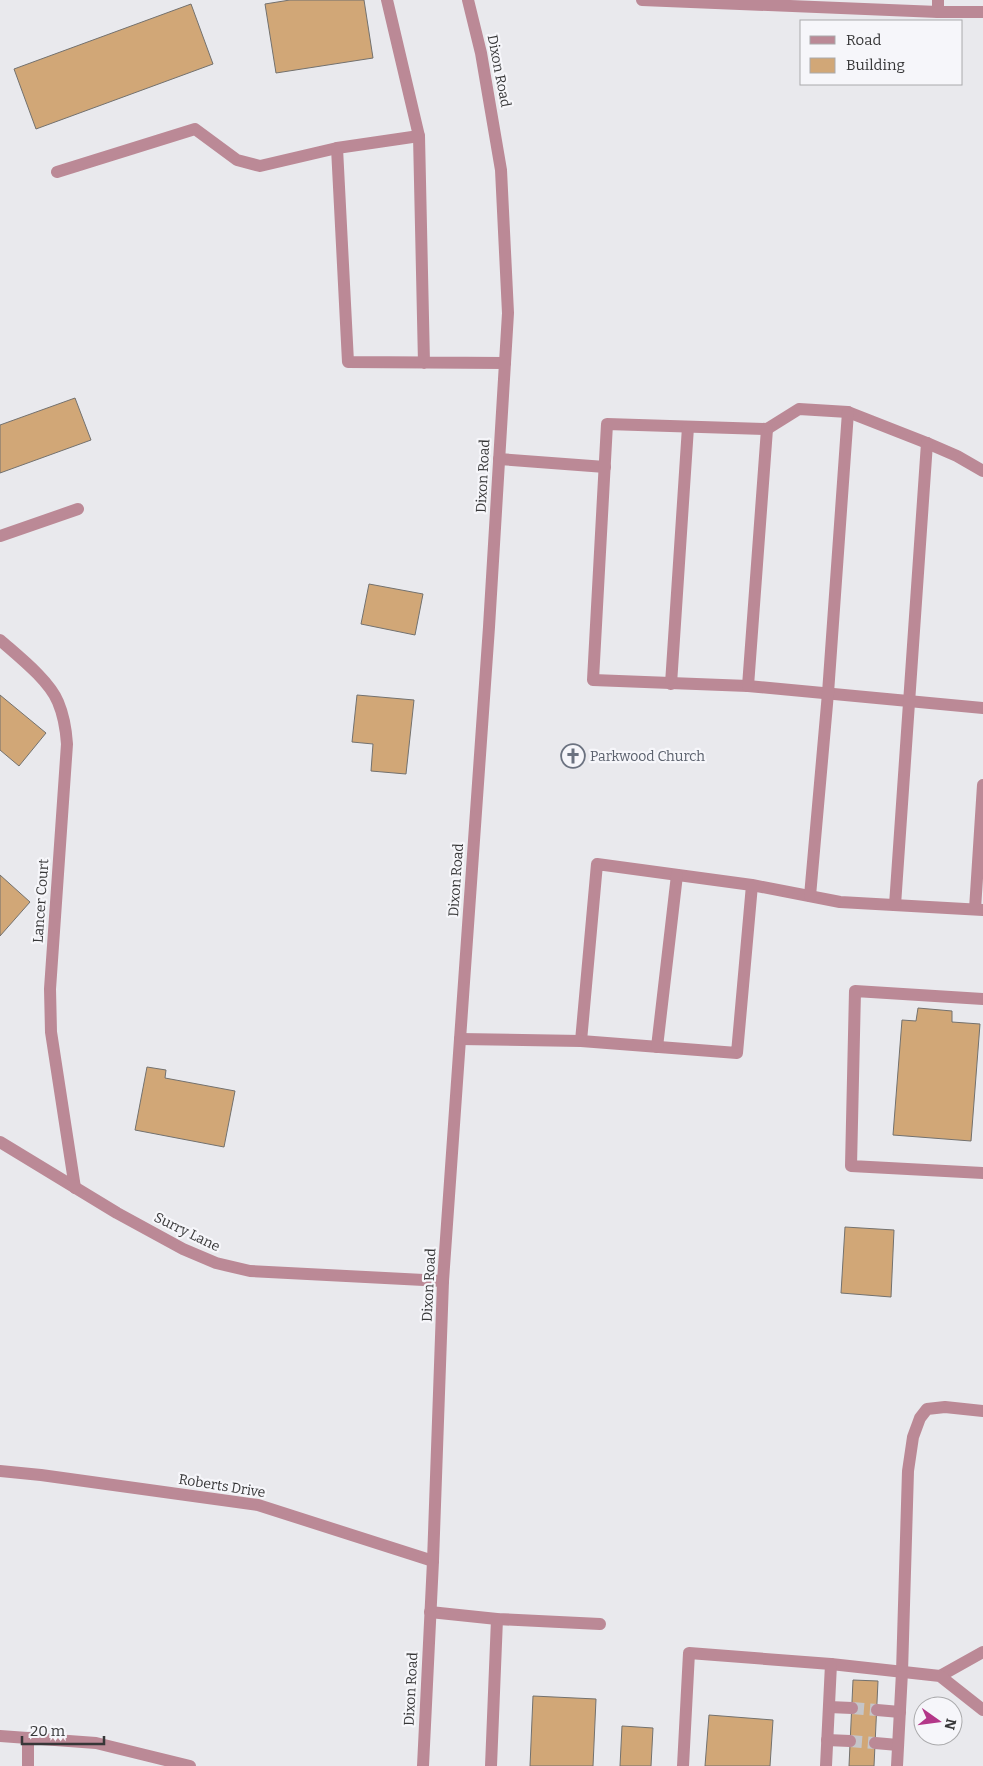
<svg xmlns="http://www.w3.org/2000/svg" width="983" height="1766" viewBox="0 0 983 1766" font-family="Bitter,serif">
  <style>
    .building { fill: #d1a777; stroke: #73716e }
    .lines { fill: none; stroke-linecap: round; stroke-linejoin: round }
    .minor-tunnel { stroke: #c5c5c9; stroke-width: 12; stroke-dasharray: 12 6; stroke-linecap: butt }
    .minor { stroke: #bb8996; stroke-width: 12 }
    .labels { text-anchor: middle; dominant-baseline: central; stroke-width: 4.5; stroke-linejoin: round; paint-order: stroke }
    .street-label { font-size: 14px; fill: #373738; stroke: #f6f6fa }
    .worship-label { font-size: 14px; fill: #5b616d; stroke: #f6f6fa; text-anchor: start }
  </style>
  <rect width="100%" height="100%" fill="#e9e9ed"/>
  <g class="building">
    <polygon points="290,0 364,0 373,58 276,73 265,4"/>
    <polygon points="191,4 213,64 36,129 14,69"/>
    <polygon points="75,398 91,440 0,473 0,425"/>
    <polygon points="369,584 423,594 415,635 361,624"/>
    <polygon points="0,695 46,733 19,766 0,750"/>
    <polygon points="357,695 414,700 406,774 371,771 373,744 352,742"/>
    <polygon points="0,875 30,902 0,936"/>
    <polygon points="918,1008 952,1011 952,1022 980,1024 971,1141 893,1135 902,1020 916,1021"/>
    <polygon points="147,1067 166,1070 165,1078 235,1091 224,1147 135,1130"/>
    <polygon points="845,1227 894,1230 891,1297 841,1293"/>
    <polygon points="853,1680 878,1681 874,1766 849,1766"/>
    <polygon points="533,1696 596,1699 593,1766 530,1766"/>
    <polygon points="709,1715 773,1720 770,1766 705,1766"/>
    <polygon points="622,1726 653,1728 651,1766 620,1766"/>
  </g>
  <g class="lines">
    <g class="minor-tunnel">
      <polyline points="852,1708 877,1710"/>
      <polyline points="850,1741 875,1743"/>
    </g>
    <g class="minor">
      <polyline points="387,0 419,136"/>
      <polyline points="642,0 938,12 938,0"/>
      <polyline points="938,12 983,12"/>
      <polyline points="57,172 195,129 237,160 260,166 337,148"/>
      <polyline points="424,363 419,136 337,148 348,362 505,363"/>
      <polyline points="499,459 605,467"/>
      <polyline points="983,471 957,456 927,443 848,412 799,409 767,429 607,424 593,680 748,686 983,708"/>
      <polyline points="0,536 78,509"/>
      <path d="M0,640C18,656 49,680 58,702C64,716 66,729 67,744L50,989L51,1032L75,1188"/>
      <polyline points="671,684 688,427"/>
      <polyline points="748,686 767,429"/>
      <polyline points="752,885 737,1053 581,1041 597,864 752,885 840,902 983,910"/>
      <polyline points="810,896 828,693 848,412"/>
      <polyline points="895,905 927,443"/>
      <polyline points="975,909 983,785"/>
      <polyline points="983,999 855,991 851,1166 983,1173"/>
      <polyline points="460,1039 581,1041"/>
      <polyline points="657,1047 677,875"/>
      <polyline points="0,1142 117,1213 183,1249 216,1263 250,1271 443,1281"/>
      <polyline points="0,1471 41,1475 258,1505 433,1561"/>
      <polyline points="430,1612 497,1619 600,1624"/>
      <polyline points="940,1676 983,1652"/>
      <polyline points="829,1707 852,1708"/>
      <polyline points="877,1710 900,1712"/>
      <polyline points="0,1736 96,1743 190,1766"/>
      <polyline points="28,1738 28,1766"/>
      <polyline points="827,1740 850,1741"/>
      <polyline points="875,1743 898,1745"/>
      <polyline points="423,1766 433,1561 443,1281 489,627 508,313 501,170 481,53 468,0"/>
      <polyline points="491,1766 497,1619"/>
      <polyline points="683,1766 689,1653 831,1664 940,1676 983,1710"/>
      <polyline points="826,1766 831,1664"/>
      <polyline points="897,1766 902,1672 908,1471 913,1437 920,1418 927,1409 945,1407 983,1411"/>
    </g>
  </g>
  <defs>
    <g id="church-ring" transform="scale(1.25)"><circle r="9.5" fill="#f6f6fa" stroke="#6b7280" stroke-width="1.5"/><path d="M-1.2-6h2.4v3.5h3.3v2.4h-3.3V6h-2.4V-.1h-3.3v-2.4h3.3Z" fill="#6b7280"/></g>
  </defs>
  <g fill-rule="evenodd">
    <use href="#church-ring" x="573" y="756"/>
  </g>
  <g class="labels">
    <g class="street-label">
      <text transform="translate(499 71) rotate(79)">Dixon Road</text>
      <text transform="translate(483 476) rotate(-87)">Dixon Road</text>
      <text transform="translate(456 880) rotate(-86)">Dixon Road</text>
      <text transform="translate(41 901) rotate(-86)">Lancer Court</text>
      <text transform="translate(187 1232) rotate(26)">Surry Lane</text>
      <text transform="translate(429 1285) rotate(-87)">Dixon Road</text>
      <text transform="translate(222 1486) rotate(9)">Roberts Drive</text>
      <text transform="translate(411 1689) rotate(-87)">Dixon Road</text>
    </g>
    <g class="worship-label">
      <text x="590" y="756">Parkwood Church</text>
    </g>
  </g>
  <rect x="800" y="20" width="162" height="65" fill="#f6f6fa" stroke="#aaaaac"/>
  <rect x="810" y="36" width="25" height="8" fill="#bb8996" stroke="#aaaaac"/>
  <text x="846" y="45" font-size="15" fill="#373738">Road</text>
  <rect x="810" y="58" width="25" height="15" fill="#d1a777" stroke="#aaaaac"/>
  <text x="846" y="70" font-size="15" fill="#373738">Building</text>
  <g transform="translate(938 1721) rotate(104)"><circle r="24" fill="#f6f6fa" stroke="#aaaaac"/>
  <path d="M0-4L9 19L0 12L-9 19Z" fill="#b33788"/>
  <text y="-8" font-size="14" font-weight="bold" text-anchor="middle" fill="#373738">N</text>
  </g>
  <path d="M22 1736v8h82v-8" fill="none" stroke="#373738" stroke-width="2.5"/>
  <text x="30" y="1736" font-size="15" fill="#373738" stroke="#f6f6fa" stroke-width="4" paint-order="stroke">20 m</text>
</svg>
